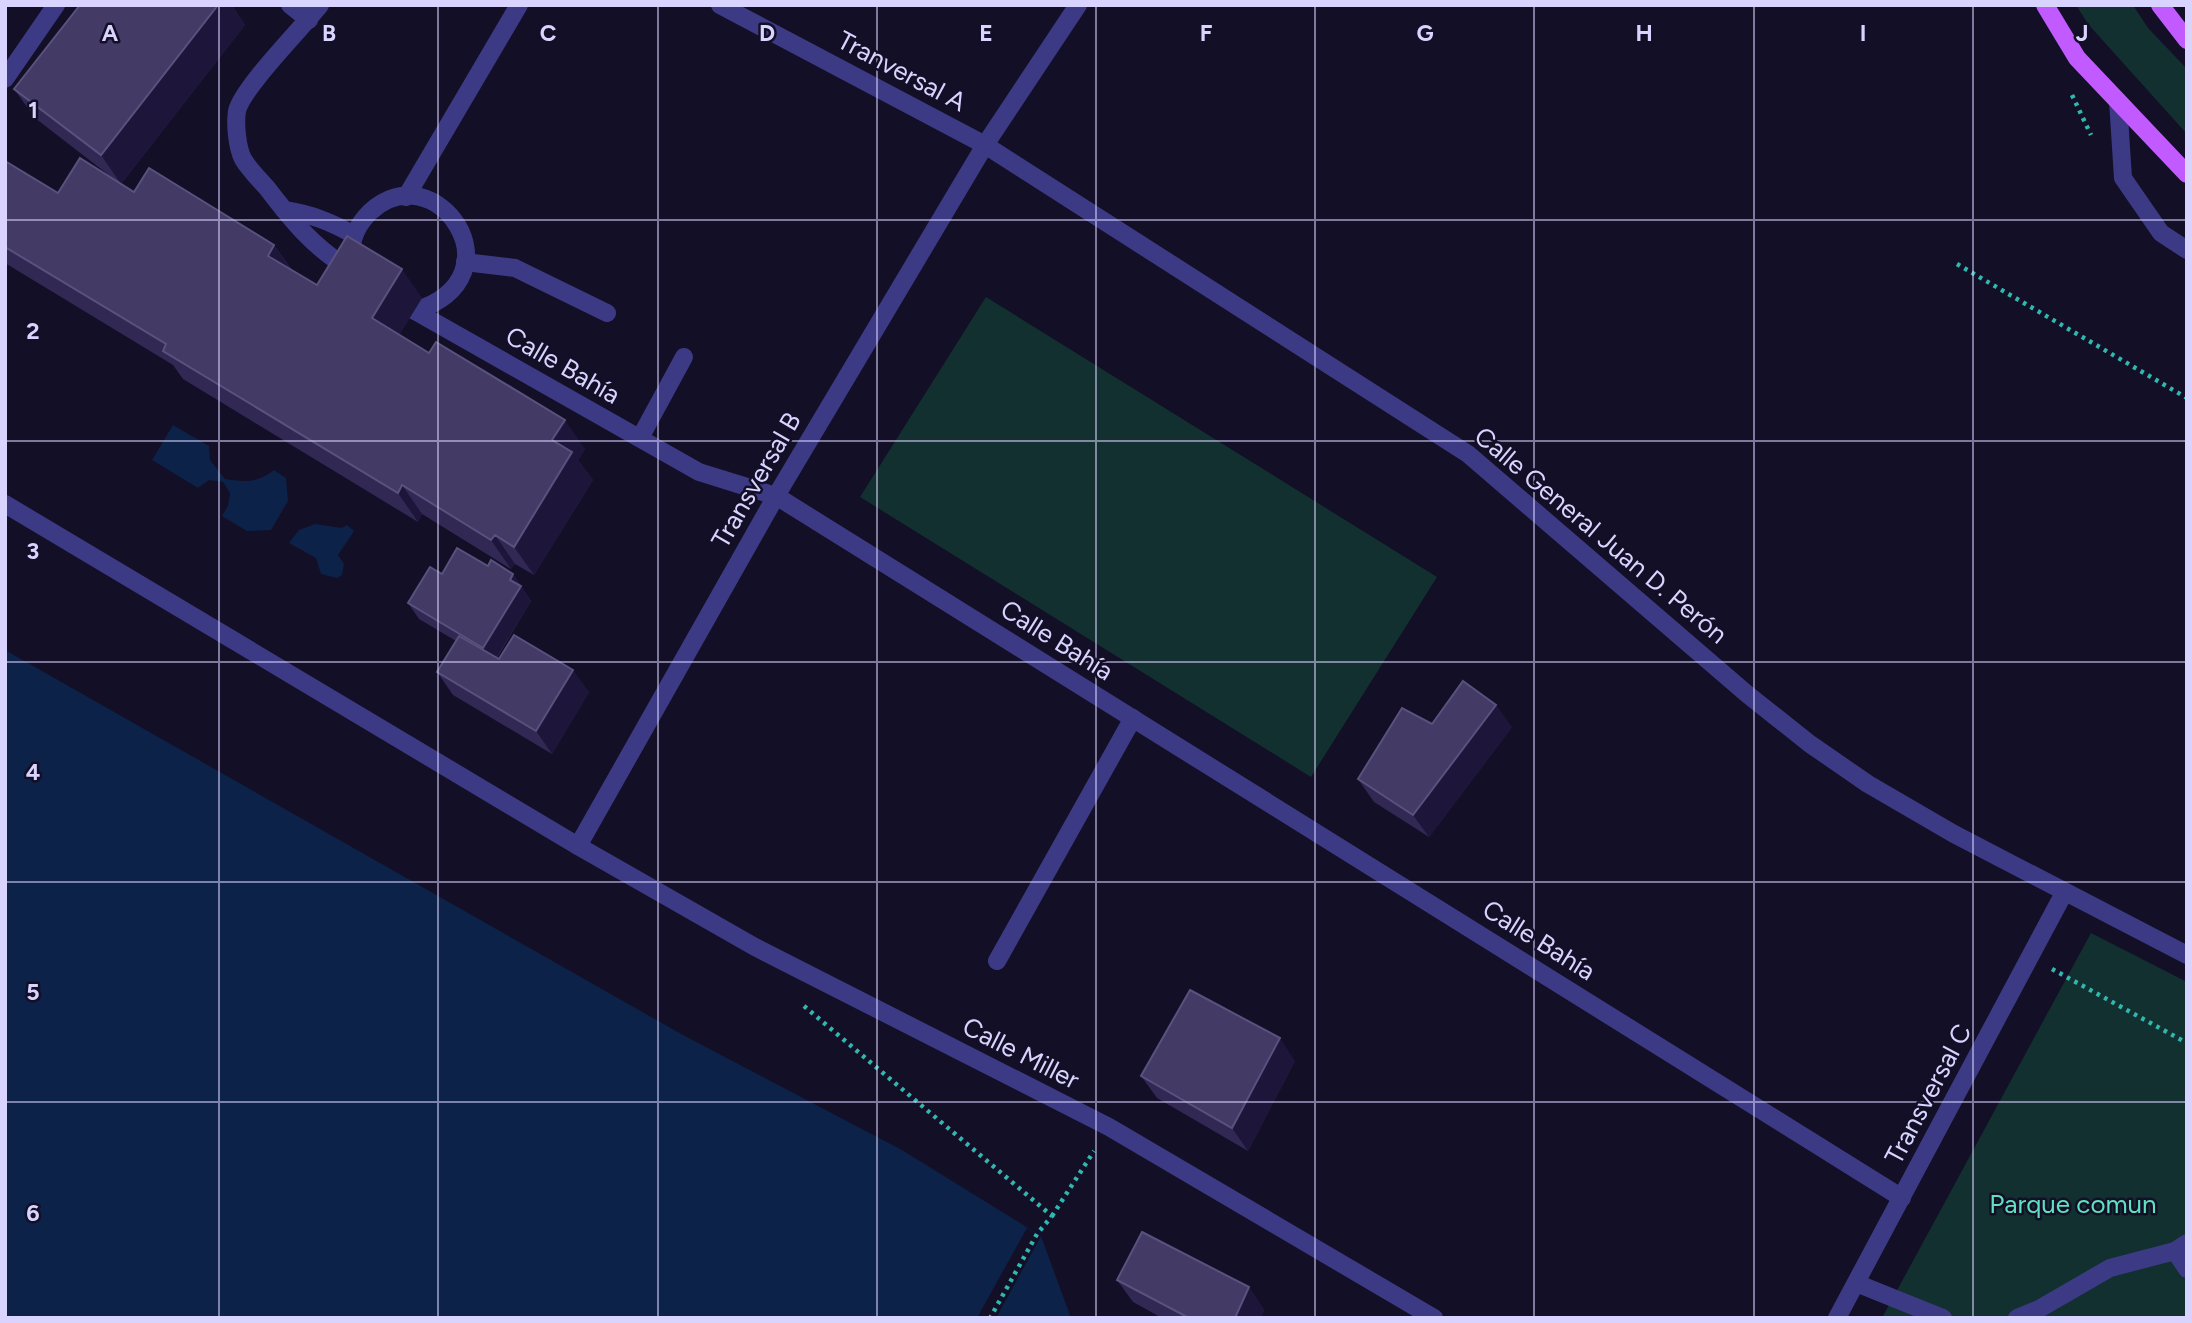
<svg xmlns="http://www.w3.org/2000/svg" width="2192" height="1323" viewBox="0 0 2192 1323" font-family="Figtree,sans-serif">
  <style>
    .green { fill: #12302f }
    .water { fill: #0c2248 }
    .pier { fill: #130f26 }
    .lines { fill: none; stroke-linecap: round; stroke-linejoin: round }
    .path { stroke: #2fb8b0; stroke-width: 4.5; stroke-dasharray: 3.5 5; stroke-linecap: butt }
    .minor { stroke: #3d3a85; stroke-width: 18 }
    .major { stroke: #c25bff; stroke-width: 18 }
    .wall { fill: #312854 }
    .shaded-wall { fill: #1d163a }
    .building { fill: #433a66; stroke: #5a527e; stroke-width: 2 }
    .grid { fill: none; stroke: #d9d4ff; stroke-width: 2; stroke-opacity: 0.55 }
    .labels { text-anchor: middle; dominant-baseline: central; stroke-width: 5; stroke-linejoin: round; paint-order: stroke }
    .street-label { font-size: 26px; fill: #d9d4ff; stroke: #130f26 }
    .park-label { font-size: 26px; fill: #5fe0c0; stroke: #130f26 }
    .grid-label { font-size: 23px; text-anchor: middle; font-weight: bold; fill: #d9d4ff; stroke: #130f26; stroke-width: 5; stroke-linejoin: round; paint-order: stroke }
  </style>
  <rect width="100%" height="100%" fill="#130f26"/>
  <g class="green">
    <polygon points="2076,5 2133,5 2148,28 2187,69 2187,134 2088,24"/>
    <polygon points="986,297 1437,577 1311,777 860,497"/>
    <polygon points="2091,933 2187,982 2187,1318 1882,1318"/>
  </g>
  <g class="water">
    <path d="M173,425L209,446L210,460L225,479C245,482 257,483 274,470L286,478L288,501L271,530L247,531L222,516L228,506L230,493L223,482L209,480L198,488L152,460Z"/>
    <polygon points="315,524 342,528 347,525 354,531 338,555 344,564 342,575 337,578 321,574 316,558 289,543 299,530"/>
    <polygon points="5,650 683,1035 902,1150 1041,1236 1071,1318 5,1318"/>
  </g>
  <polygon class="pier" points="1027,1228 1041,1236 996,1318 977,1318"/>
  <g class="lines">
    <g class="path">
      <polyline points="2072,95 2091,135"/>
      <polyline points="1957,264 2187,398"/>
      <polyline points="2052,969 2187,1043"/>
      <polyline points="804,1006 1052,1216 1037,1234 990,1318"/>
      <polyline points="1052,1216 1094,1151"/>
    </g>
    <g class="minor">
      <polyline points="290,5 309,20"/>
      <path d="M320,5C303,27 242,88 237,111C235,124 237,147 243,159C249,169 259,179 267,188C293,222 314,248 351,270"/>
      <polyline points="720,5 985,145 1468,454 1747,694 1810,744 1868,784 1954,834 2187,955"/>
      <polyline points="5,79 56,5"/>
      <polyline points="2118,101 2123,178 2161,233 2187,250"/>
      <polyline points="406,197 519,5"/>
      <path d="M284,210C311,214 331,222 354,235"/>
      <path d="M352,261C349,242 357,225 370,212C434,151 524,276 415,311"/>
      <polyline points="465,262 515,268 607,313"/>
      <polyline points="415,311 699,472 776,496 1902,1198"/>
      <polyline points="640,438 684,357"/>
      <polyline points="5,504 578,846 755,947 1109,1127 1434,1318"/>
      <polyline points="578,846 776,496 985,145 1078,5"/>
      <polyline points="997,961 1133,718"/>
      <polyline points="2187,1243 2175,1251 2187,1269"/>
      <polyline points="1856,1283 1943,1318"/>
      <polyline points="1837,1318 2064,893"/>
      <polyline points="2017,1318 2039,1309 2110,1268 2175,1251"/>
    </g>
    <g class="major">
      <polyline points="2045,5 2077,58 2187,174"/>
      <polyline points="2160,5 2187,40"/>
    </g>
  </g>
  <g class="wall">
    <polygon points="80,5 232,5 245,25 121,184 134,192 274,245 292,270 317,285 422,298 399,335 585,449 578,460 593,480 534,575 515,564 511,569 422,514 418,522 183,379 173,365 5,263 5,161 58,193 119,183 35,118 14,89"/>
    <polygon points="488,566 513,574 531,601 497,658 589,692 552,754 453,695 437,672 456,641 419,619 408,603 442,574"/>
    <polygon points="1432,724 1512,727 1429,837 1374,802 1358,779"/>
    <polygon points="1295,1061 1248,1151 1157,1098 1141,1076"/>
    <polygon points="1117,1280 1249,1287 1264,1310 1261,1318 1162,1318 1133,1302"/>
  </g>
  <g class="shaded-wall">
    <polygon points="218,5 232,5 245,25 121,184 101,155"/>
    <polygon points="274,245 294,274 268,256"/>
    <polygon points="402,269 422,298 392,347 372,318"/>
    <polygon points="565,420 585,449 578,460 593,480 534,575 514,547 552,440"/>
    <polygon points="402,485 422,514 418,522 398,493"/>
    <polygon points="495,535 515,564 511,569 491,540"/>
    <polygon points="513,574 531,601 493,663 483,648 510,580"/>
    <polygon points="573,670 589,692 552,754 536,731"/>
    <polygon points="1496,705 1512,727 1429,837 1413,815"/>
    <polygon points="1280,1038 1295,1061 1248,1151 1232,1128"/>
    <polygon points="1249,1287 1264,1310 1261,1318 1235,1318"/>
  </g>
  <g class="building">
    <polygon points="80,5 218,5 101,155 14,89"/>
    <polygon points="80,158 134,192 149,168 274,245 268,256 317,285 347,236 402,269 372,318 429,353 436,342 565,420 552,440 572,452 514,547 495,535 491,540 402,485 398,493 163,351 166,344 5,247 5,161 58,193"/>
    <polygon points="457,548 488,566 491,560 513,574 510,580 521,586 483,648 408,603 430,567 442,574"/>
    <polygon points="514,635 573,670 536,731 437,672 459,636 499,659"/>
    <polygon points="1463,681 1496,705 1413,815 1358,779 1402,708 1432,724"/>
    <polygon points="1190,990 1280,1038 1232,1128 1141,1076"/>
    <polygon points="1142,1232 1249,1287 1235,1318 1189,1318 1117,1280"/>
  </g>
  <path class="grid" d="M219,5V1318M438,5V1318M658,5V1318M877,5V1318M1096,5V1318M1315,5V1318M1534,5V1318M1754,5V1318M1973,5V1318M5,220H2187M5,441H2187M5,662H2187M5,882H2187M5,1102H2187"/>
  <g class="labels">
    <g class="street-label">
      <text transform="translate(902 71) rotate(28)">Tranversal A</text>
      <text transform="translate(563 365) rotate(30)">Calle Bahía</text>
      <text transform="translate(756 480) rotate(-60)">Transversal B</text>
      <text transform="translate(1601 535) rotate(40)">Calle General Juan D. Perón</text>
      <text transform="translate(1057 640) rotate(32)">Calle Bahía</text>
      <text transform="translate(1539 940) rotate(32)">Calle Bahía</text>
      <text transform="translate(1021 1053) rotate(27)">Calle Miller</text>
      <text transform="translate(1928 1094) rotate(-62)">Transversal C</text>
    </g>
    <g class="park-label">
      <text x="2073" y="1204">Parque comun</text>
    </g>
  </g>
  <g class="grid-label">
    <text x="110" y="41">A</text>
    <text x="329" y="41">B</text>
    <text x="548" y="41">C</text>
    <text x="767" y="41">D</text>
    <text x="986" y="41">E</text>
    <text x="1206" y="41">F</text>
    <text x="1425" y="41">G</text>
    <text x="1644" y="41">H</text>
    <text x="1863" y="41">I</text>
    <text x="2082" y="41">J</text>
    <text x="33" y="118">1</text>
    <text x="33" y="339">2</text>
    <text x="33" y="559">3</text>
    <text x="33" y="780">4</text>
    <text x="33" y="1000">5</text>
    <text x="33" y="1221">6</text>
  </g>
  <rect width="2192" height="1323" fill="none" stroke="#d9d4ff" stroke-width="14"/>
</svg>
